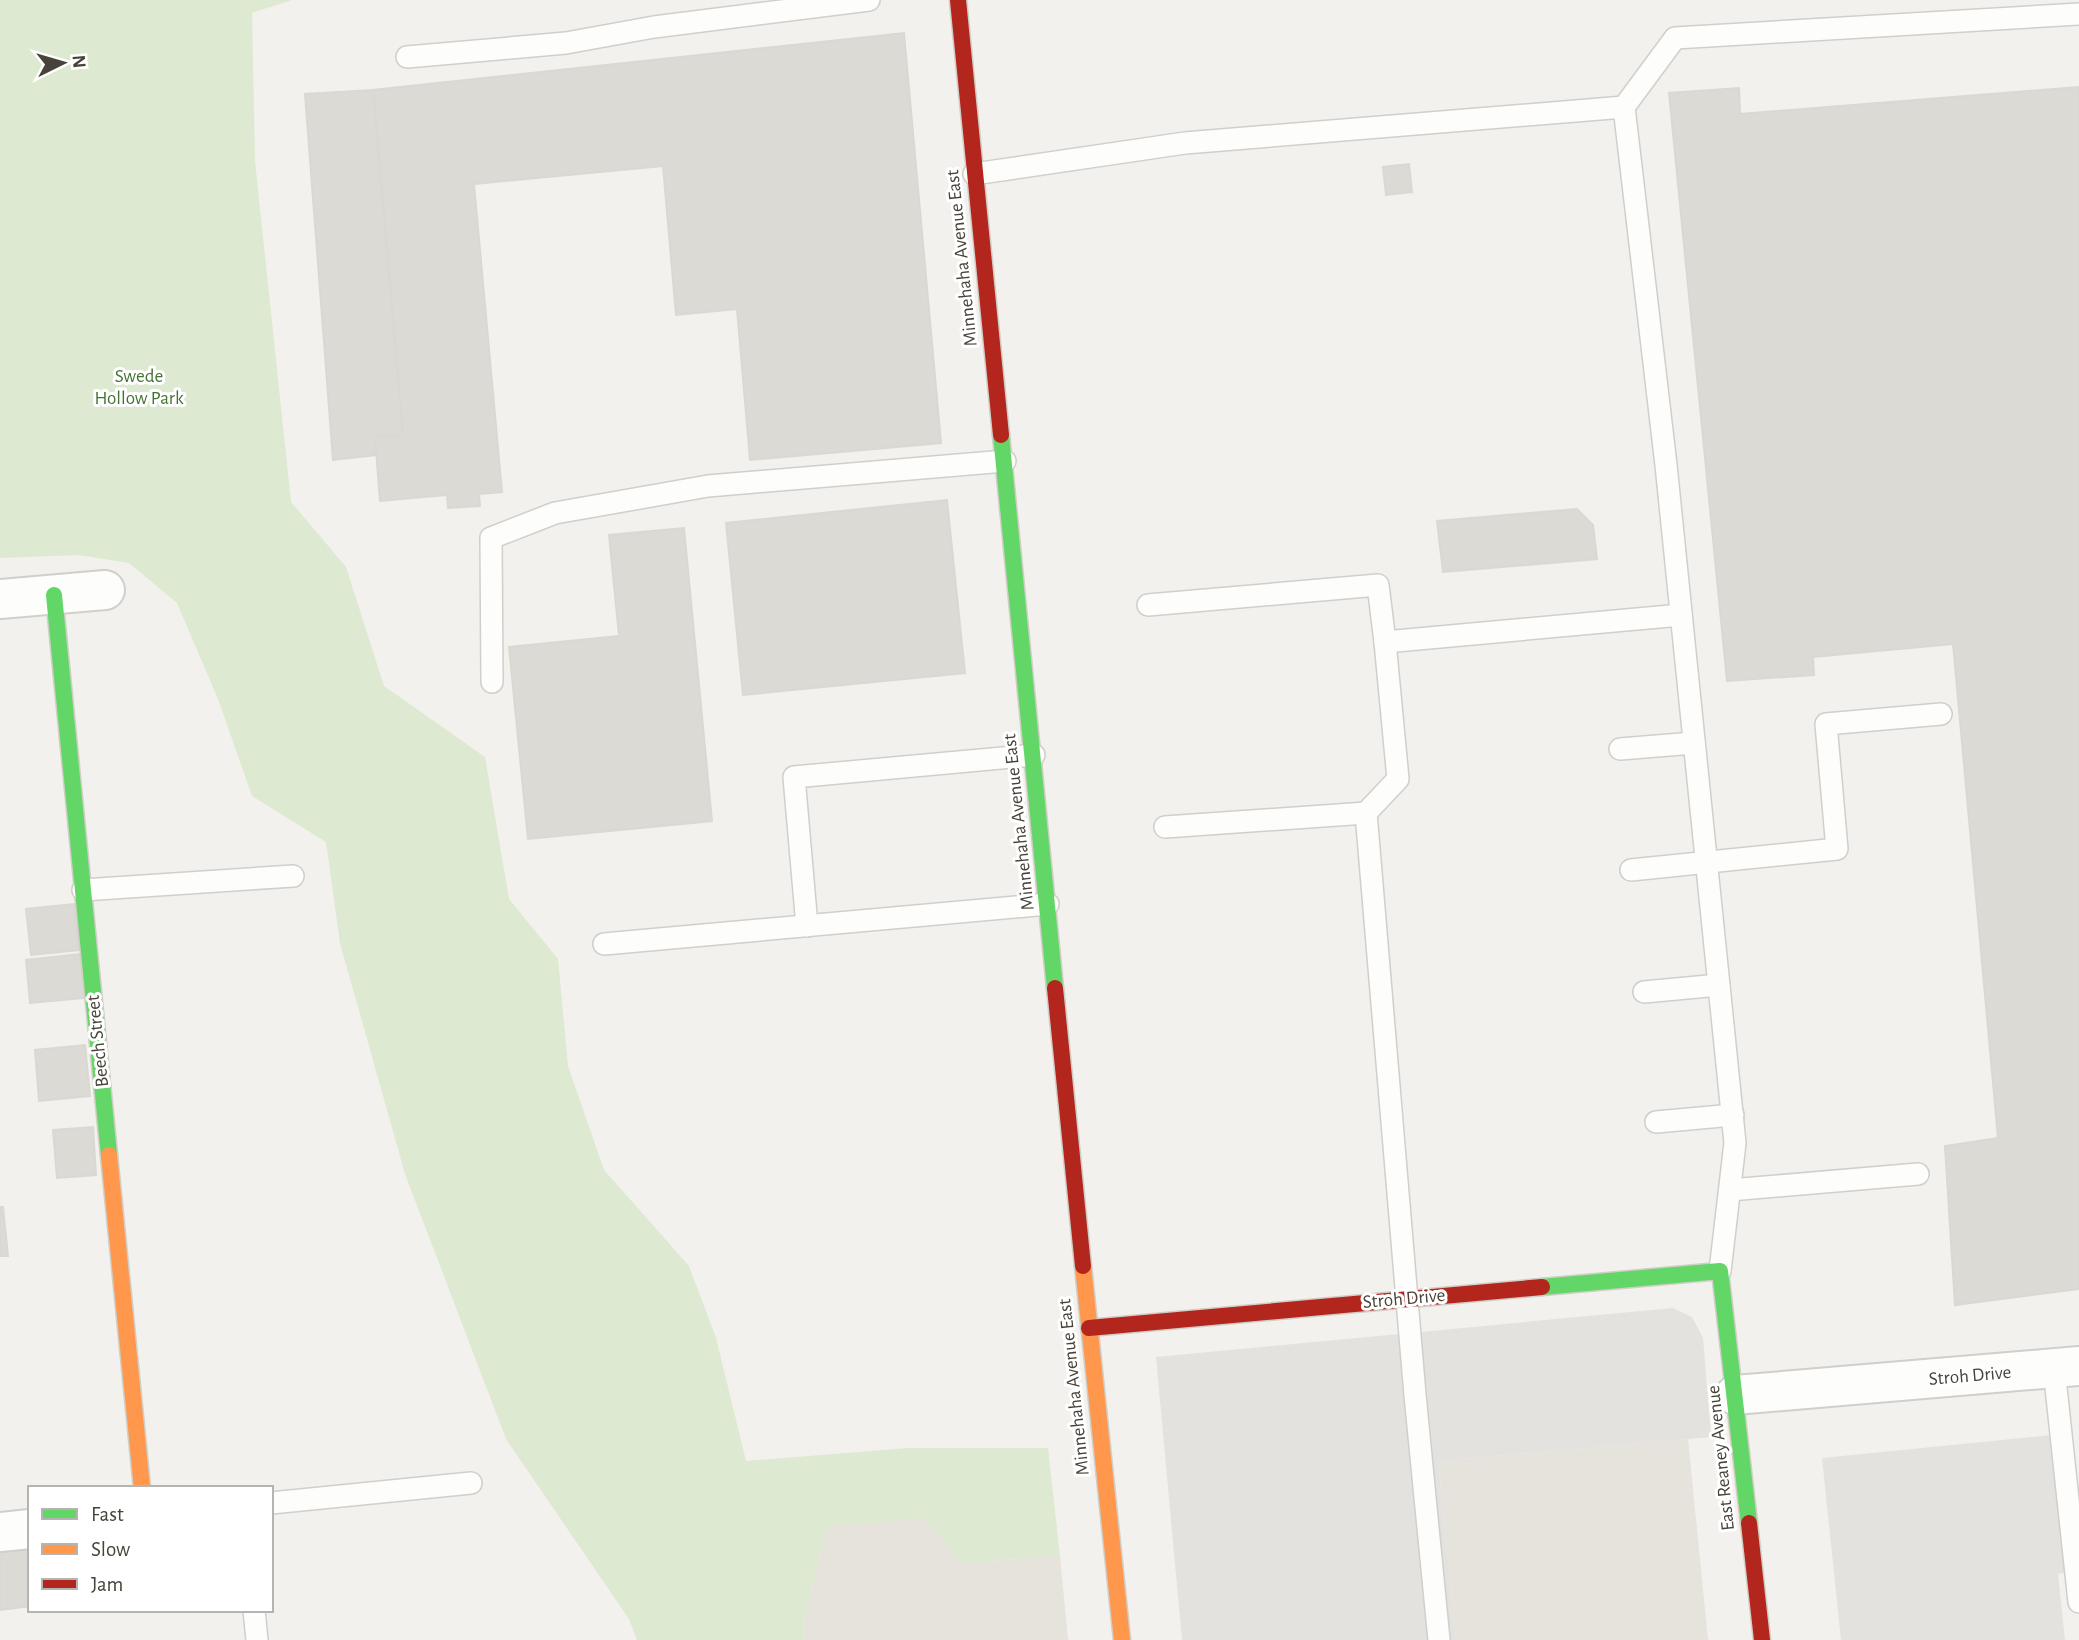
<svg xmlns="http://www.w3.org/2000/svg" width="2079" height="1640" viewBox="0 0 2079 1640" font-family="'Alegreya Sans',sans-serif">
  <style>
    .residential { fill: #e5e3dc }
    .green { fill: #dde9d0 }
    .parking { fill: #e3e2de }
    .building { fill: #dbdad5; stroke: #dad8d3; stroke-width: 2 }
    .lines { fill: none; stroke-linecap: round; stroke-linejoin: round }
    .lane-casing { stroke: #d0cfca; stroke-width: 24 }
    .street-casing { stroke: #d0cfca; stroke-width: 42 }
    .fast-casing { stroke: #d0cec5; stroke-width: 19 }
    .slow-casing { stroke: #d0cec5; stroke-width: 19 }
    .jam-casing { stroke: #d0cec5; stroke-width: 19 }
    .lane { stroke: #fdfdfc; stroke-width: 21 }
    .street { stroke: #fdfdfc; stroke-width: 38 }
    .fast { stroke: #63d668; stroke-width: 16 }
    .slow { stroke: #ff974d; stroke-width: 16 }
    .jam { stroke: #b3261e; stroke-width: 16 }
    .labels { text-anchor: middle; dominant-baseline: central; stroke-width: 6; stroke-linejoin: round; paint-order: stroke }
    .street-label { font-size: 19px; fill: #474339; stroke: #fff }
    .park-label { font-size: 19px; fill: #437333; stroke: #fff }
  </style>
  <rect width="100%" height="100%" fill="#f2f1ed"/>
  <g class="residential">
    <polygon points="1688,1439 1708,1640 1456,1640 1438,1461"/>
    <polygon points="924,1517 962,1563 1060,1556 1068,1640 805,1640 803,1623 827,1527"/>
  </g>
  <polygon class="green" points="0,0 292,0 252,13 255,161 291,502 346,567 384,686 485,757 509,899 558,959 568,1066 604,1170 689,1266 716,1338 746,1461 908,1448 1048,1448 1060,1556 962,1563 924,1518 827,1527 803,1623 805,1640 637,1640 629,1619 506,1439 405,1174 340,943 326,842 252,796 218,699 177,603 129,563 79,555 0,558"/>
  <g class="parking">
    <polygon points="1673,1308 1692,1317 1703,1338 1711,1437 1438,1461 1456,1640 1182,1640 1156,1357"/>
    <polygon points="2052,1435 2067,1572 2058,1574 2065,1640 1841,1640 1822,1458"/>
  </g>
  <g class="building">
    <polygon points="904,33 941,443 750,460 737,309 676,315 663,166 474,184 502,492 479,494 480,506 448,508 447,495 380,501 375,437 403,435 373,90"/>
    <polygon points="2079,87 2079,1289 1955,1305 1945,1146 1998,1138 1953,644 1813,657 1814,675 1727,681 1669,93 1739,88 1740,114"/>
    <polygon points="373,90 403,435 375,437 376,455 333,460 305,94"/>
    <polygon points="1409,164 1412,192 1386,195 1383,167"/>
    <polygon points="947,500 965,673 743,695 726,523"/>
    <polygon points="1577,509 1593,525 1597,559 1443,572 1437,521"/>
    <polygon points="684,528 712,821 528,839 509,647 619,636 609,535"/>
    <polygon points="74,904 79,950 31,955 26,909"/>
    <polygon points="80,954 83,998 30,1003 26,960"/>
    <polygon points="85,1045 90,1096 39,1101 35,1050"/>
    <polygon points="93,1127 96,1175 57,1178 53,1130"/>
    <polygon points="0,1207 3,1207 8,1256 0,1256"/>
    <polygon points="30,1544 30,1606 0,1610 0,1547"/>
  </g>
  <g class="lines">
    <g class="lane-casing">
      <g id="lane">
        <polyline points="407,57 566,43 654,27 869,0"/>
        <polyline points="1624,107 1675,38 2079,14"/>
        <polyline points="974,174 1185,143 1624,107 1666,465 1735,1143 1720,1271"/>
        <polyline points="1148,605 1378,585 1385,642 1681,615"/>
        <polyline points="492,682 491,538 555,513 708,486 1005,461"/>
        <polyline points="1620,749 1694,743"/>
        <polyline points="1366,813 1398,779 1385,642"/>
        <polyline points="1165,827 1366,813 1415,1395 1439,1640"/>
        <polyline points="1631,870 1837,849 1826,724 1941,714"/>
        <polyline points="83,890 293,876"/>
        <polyline points="807,926 794,777 1034,755"/>
        <polyline points="604,944 1048,904"/>
        <polyline points="1644,992 1719,985"/>
        <polyline points="1656,1122 1733,1115"/>
        <polyline points="1730,1190 1918,1174"/>
        <polyline points="2054,1369 2079,1602"/>
        <polyline points="271,1503 471,1483"/>
        <polyline points="254,1610 257,1640"/>
      </g>
    </g>
    <g class="street-casing">
      <g id="street">
        <polyline points="0,599 105,590"/>
        <polyline points="1735,1395 2079,1366"/>
        <polyline points="0,1532 30,1529"/>
      </g>
    </g>
    <g class="fast-casing">
      <g id="fast">
        <polyline points="1001,435 1055,988"/>
        <polyline points="54,595 109,1155"/>
        <polyline points="1542,1287 1720,1271 1749,1523"/>
      </g>
    </g>
    <g class="slow-casing">
      <g id="slow">
        <polyline points="109,1155 142,1488"/>
        <polyline points="1083,1266 1122,1640"/>
      </g>
    </g>
    <g class="jam-casing">
      <g id="jam">
        <polyline points="958,0 1001,435"/>
        <polyline points="1055,988 1083,1266"/>
        <polyline points="1089,1328 1542,1287"/>
        <polyline points="1749,1523 1762,1640"/>
      </g>
    </g>
    <use href="#lane" class="lane"/>
    <use href="#street" class="street"/>
    <use href="#fast" class="fast"/>
    <use href="#slow" class="slow"/>
    <use href="#jam" class="jam"/>
  </g>
  <g class="labels">
    <g class="street-label">
      <text transform="translate(962 258) rotate(-96)">Minnehaha Avenue East</text>
      <text transform="translate(1019 822) rotate(-96)">Minnehaha Avenue East</text>
      <text transform="translate(98 1041) rotate(-96)">Beech Street</text>
      <text transform="translate(1404 1299) rotate(-5)">Stroh Drive</text>
      <text transform="translate(1970 1376) rotate(-5)">Stroh Drive</text>
      <text transform="translate(1074 1387) rotate(-96)">Minnehaha Avenue East</text>
      <text transform="translate(1721 1458) rotate(-96)">East Reaney Avenue</text>
    </g>
    <g class="park-label">
      <text x="139" y="376">Swede<tspan x="139" dy="22">Hollow Park</tspan></text>
    </g>
  </g>
  <rect x="28" y="1486" width="245" height="126" fill="#ffffff" stroke="#b5b4b0" stroke-width="2"/>
  <rect x="42" y="1509" width="35" height="10" fill="#63d668" stroke="#b5b4b0" stroke-width="2"/>
  <text x="91" y="1521" font-size="21" fill="#474339">Fast</text>
  <rect x="42" y="1544" width="35" height="10" fill="#ff974d" stroke="#b5b4b0" stroke-width="2"/>
  <text x="91" y="1556" font-size="21" fill="#474339">Slow</text>
  <rect x="42" y="1579" width="35" height="10" fill="#b3261e" stroke="#b5b4b0" stroke-width="2"/>
  <text x="91" y="1591" font-size="21" fill="#474339">Jam</text>
  <g transform="translate(63 63) rotate(85)" stroke="#ffffff" stroke-width="5" paint-order="stroke">
  <path d="M0-5L12 26L0 18L-12 26Z" fill="#474339"/>
  <text y="-10" font-size="19" font-weight="bold" text-anchor="middle" fill="#474339">N</text>
  </g>
</svg>
